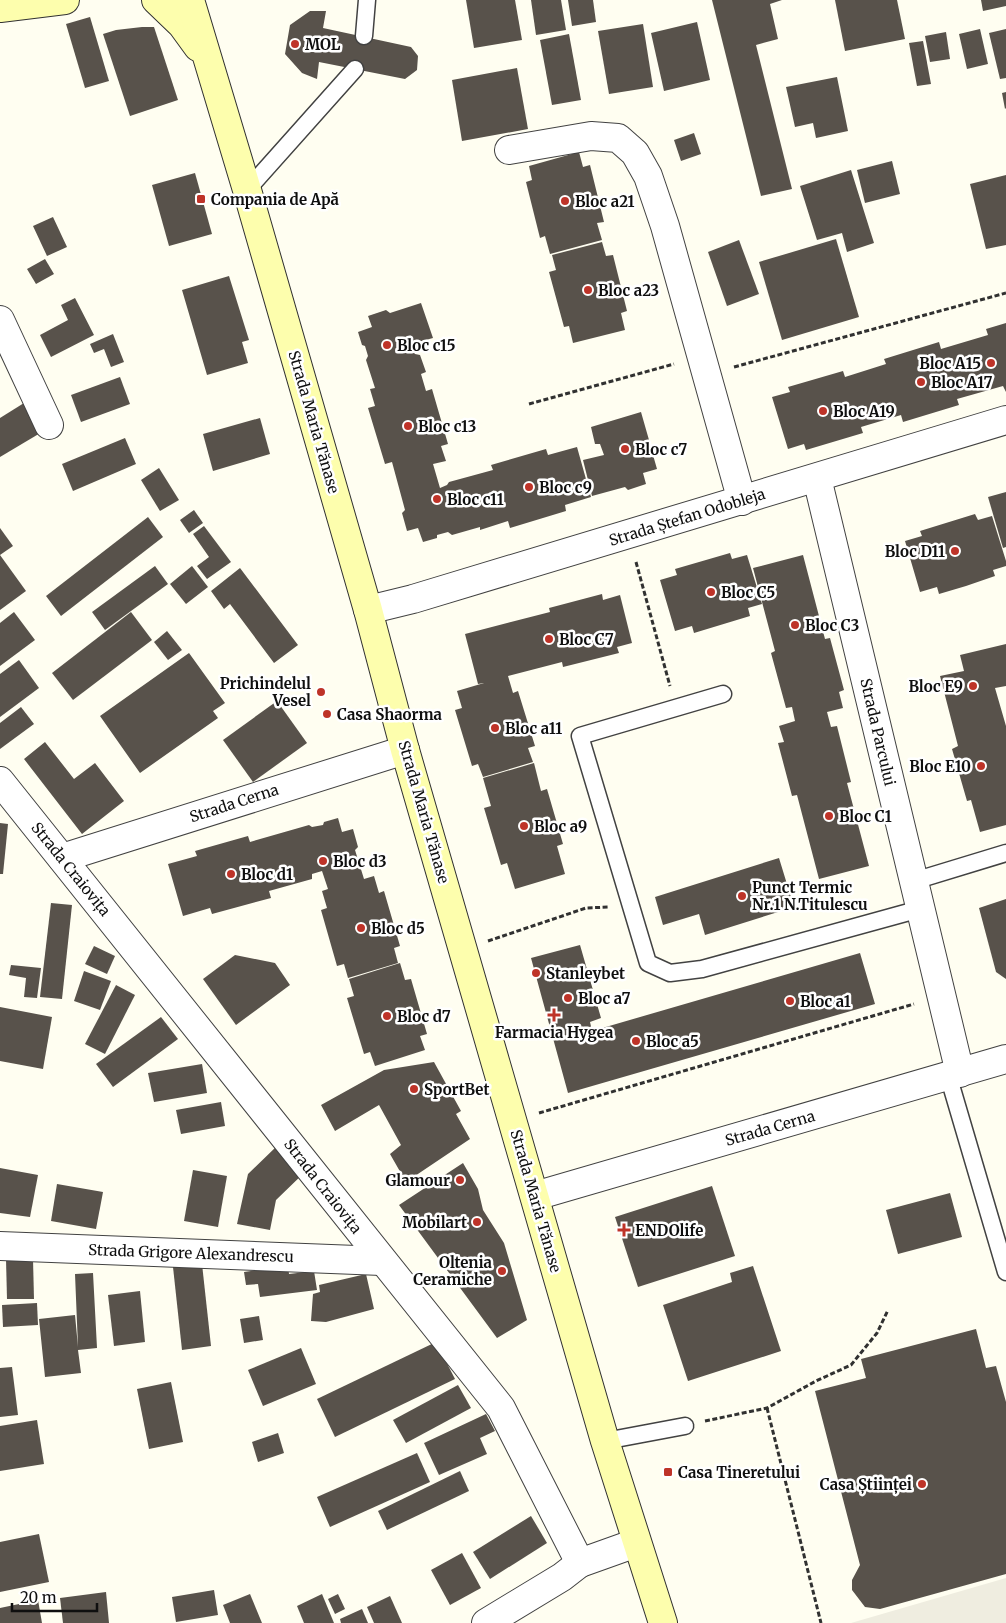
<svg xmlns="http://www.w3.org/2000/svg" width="1006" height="1623" viewBox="0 0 1006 1623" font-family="Merriweather,serif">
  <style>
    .plaza { fill: #efede0 }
    .building { fill: #58524b }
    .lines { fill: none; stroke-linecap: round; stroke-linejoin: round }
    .service-casing { stroke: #424242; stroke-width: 19 }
    .minor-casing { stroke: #424242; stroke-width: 30 }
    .tertiary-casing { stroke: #424242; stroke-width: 30 }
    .secondary-casing { stroke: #313131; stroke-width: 30 }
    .path { stroke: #313131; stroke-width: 3; stroke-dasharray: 5 2.5; stroke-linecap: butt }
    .service { stroke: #fff; stroke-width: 16 }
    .minor { stroke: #fff; stroke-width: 28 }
    .tertiary { stroke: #fff; stroke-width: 28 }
    .secondary { stroke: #fdfead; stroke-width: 28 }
    .poi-dot { fill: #be3328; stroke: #fff; stroke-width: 2 }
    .labels { text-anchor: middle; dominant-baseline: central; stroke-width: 5; stroke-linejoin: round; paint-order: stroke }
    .poi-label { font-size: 15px; font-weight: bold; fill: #0f0f0f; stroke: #fff; text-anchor: start }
    .street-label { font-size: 15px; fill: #0f0f0f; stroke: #fff }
  </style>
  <rect width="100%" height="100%" fill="#fffef1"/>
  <polygon class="plaza" points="1006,1578 1006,1623 851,1623"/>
  <g class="building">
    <polygon points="466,0 515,0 522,40 474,48"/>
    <polygon points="531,0 561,0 566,30 536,35"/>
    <polygon points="568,0 593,0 596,22 572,26"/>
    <polygon points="712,0 782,0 770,4 778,39 756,45 792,189 761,196"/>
    <polygon points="835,0 897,0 905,39 845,51"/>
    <polygon points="981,0 1006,0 1006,6 983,11"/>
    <polygon points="310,11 326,11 323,28 411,47 418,56 417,70 405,79 319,62 317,79 302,73 285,54 290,25"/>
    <polygon points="90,17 109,81 85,88 66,24"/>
    <polygon points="697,22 710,80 664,91 651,33"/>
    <polygon points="643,24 653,87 609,94 598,31"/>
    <polygon points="142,27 154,27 178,100 130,116 103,34 116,30"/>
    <polygon points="980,29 988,64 967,69 959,34"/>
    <polygon points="1006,29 1006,78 1000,79 989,33"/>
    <polygon points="946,32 950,59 930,62 925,36"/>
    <polygon points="569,34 581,100 552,105 540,40"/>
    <polygon points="923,41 931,84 917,86 909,43"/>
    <polygon points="517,68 528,129 462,141 452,80"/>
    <polygon points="837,77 848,131 816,138 813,123 795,127 786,87"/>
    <polygon points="1006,92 1006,108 1005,109 1002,93"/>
    <polygon points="694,133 701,154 681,161 674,140"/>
    <polygon points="579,152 583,167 590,165 604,222 597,223 602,240 550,254 545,236 540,238 526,182 532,180 529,166"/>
    <polygon points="892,161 900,194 865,203 857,170"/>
    <polygon points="851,170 874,243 847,252 842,233 817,240 800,186"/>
    <polygon points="195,173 212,234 169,246 152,185"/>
    <polygon points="1006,175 1006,245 986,249 970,184"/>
    <polygon points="53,217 67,247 47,256 33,226"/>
    <polygon points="836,239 859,317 782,340 759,262"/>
    <polygon points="739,240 759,294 727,306 708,252"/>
    <polygon points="602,242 606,256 613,255 627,311 621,313 625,330 573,343 569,326 564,327 549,272 556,270 552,255"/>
    <polygon points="45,259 54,274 36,284 27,269"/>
    <polygon points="229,276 249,340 242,342 248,363 207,375 182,290"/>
    <polygon points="75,298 94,335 51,357 40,335 68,320 61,305"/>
    <polygon points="421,303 433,338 411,344 415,354 420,355 426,372 421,374 426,391 432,389 448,444 441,446 446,461 433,464 440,488 447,485 449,482 493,470 491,465 546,449 548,455 577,447 591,497 565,505 566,511 510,528 508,521 480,530 480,527 452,535 448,532 437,535 437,538 423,542 418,528 407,531 402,513 405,510 392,462 385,464 368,408 375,406 370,389 375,388 366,360 368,356 365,346 362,345 358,332 372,327 368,316 386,310 390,313"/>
    <polygon points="1006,323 1006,392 1003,386 957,399 959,405 903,422 901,415 861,427 863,433 806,450 804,444 788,449 772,397 790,392 788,387 843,371 845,377 886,364 884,359 939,342 941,349 988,335 986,329"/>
    <polygon points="113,334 124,362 111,367 104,349 94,353 90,344"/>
    <polygon points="120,377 130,404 81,422 71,395"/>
    <polygon points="24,403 42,432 0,457 0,418"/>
    <polygon points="641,412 649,440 647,444 650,454 653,455 657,469 643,473 646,484 628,490 625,487 592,496 583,460 604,455 600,444 595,444 591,427"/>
    <polygon points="260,418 270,454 213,471 203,434"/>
    <polygon points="125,438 136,464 73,491 62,464"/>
    <polygon points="159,468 179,500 160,511 141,480"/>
    <polygon points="1006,492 1006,547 1003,548 988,497"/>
    <polygon points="194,510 203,523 189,533 180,520"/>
    <polygon points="975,514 978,520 992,516 1006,561 1006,566 993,570 995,576 966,586 939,594 937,587 920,592 905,541 922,536 920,531"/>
    <polygon points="148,517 163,537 61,616 46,596"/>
    <polygon points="204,526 231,562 207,579 197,566 209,557 193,534"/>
    <polygon points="0,528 13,546 0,555"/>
    <polygon points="730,553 732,559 747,555 762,604 748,608 750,616 694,633 692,626 675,631 660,580 677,575 675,569"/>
    <polygon points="0,555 26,591 0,610"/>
    <polygon points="803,555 825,639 830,638 844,690 839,692 843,708 827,712 831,727 837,726 851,782 847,783 869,866 819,879 797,795 792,796 778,743 784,742 779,726 795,721 792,707 786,708 771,653 775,651 753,568"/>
    <polygon points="155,566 168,584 105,630 92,612"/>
    <polygon points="192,566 208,587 186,604 170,584"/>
    <polygon points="240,568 298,645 274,663 230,604 224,609 211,591"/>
    <polygon points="602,594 603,600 620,595 632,643 617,647 619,653 563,667 562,662 508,676 513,693 518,691 535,746 528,748 533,762 483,777 478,764 472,766 455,710 462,708 457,691 484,683 478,684 465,634 550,612 549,608"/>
    <polygon points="14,612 35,640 0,666 0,623"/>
    <polygon points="131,612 152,640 73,700 52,673"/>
    <polygon points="167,631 182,650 168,660 154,642"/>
    <polygon points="1006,644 1006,686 995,688 1006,726 1006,825 980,832 971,800 967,801 952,749 958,746 940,676 964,671 960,655"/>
    <polygon points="189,653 225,703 213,711 218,718 140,773 100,716"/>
    <polygon points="19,660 39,688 0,717 0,674"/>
    <polygon points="277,701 307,743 253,782 223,740"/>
    <polygon points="21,707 34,724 0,749 0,723"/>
    <polygon points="45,742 74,779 95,763 124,801 82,834 24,759"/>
    <polygon points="534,763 541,791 547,789 563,844 557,846 565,874 515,889 507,863 501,865 484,808 491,806 483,778"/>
    <polygon points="338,818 342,832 353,829 358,847 355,850 364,879 374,876 379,893 384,891 400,946 394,948 398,963 348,978 344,964 337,966 321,910 327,908 322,891 328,889 322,871 312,874 312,879 269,891 271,898 212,914 210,908 183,916 168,864 197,856 195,851 248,836 250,842 309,825 312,827 323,825 324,822"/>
    <polygon points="0,823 8,824 3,874 0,874"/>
    <polygon points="779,858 794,907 705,935 699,914 663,925 655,897"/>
    <polygon points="1006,899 1006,979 996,972 979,908"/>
    <polygon points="51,903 72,905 62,999 40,997"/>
    <polygon points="580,945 601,1018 590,1022 592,1031 860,953 875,1004 568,1093 531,958"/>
    <polygon points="94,946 115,956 107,974 85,964"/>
    <polygon points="235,955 275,963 290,985 236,1025 203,979"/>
    <polygon points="400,963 405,980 411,979 427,1034 420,1036 425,1050 375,1066 370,1052 364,1054 347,998 354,996 349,979"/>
    <polygon points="11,965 41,968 37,998 24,997 26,978 9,975"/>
    <polygon points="84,971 111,981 100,1010 74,1001"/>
    <polygon points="116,985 135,995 105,1054 85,1044"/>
    <polygon points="0,1007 52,1017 43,1069 0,1061"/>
    <polygon points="161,1017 178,1039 113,1087 96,1064"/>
    <polygon points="434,1062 461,1111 456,1114 470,1139 406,1182 390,1154 401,1145 379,1105 335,1131 321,1105 384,1070"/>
    <polygon points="202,1064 207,1093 154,1102 148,1073"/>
    <polygon points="221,1102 225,1126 181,1134 176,1110"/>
    <polygon points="279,1144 306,1171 276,1200 270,1230 237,1224 248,1174"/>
    <polygon points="463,1163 478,1189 483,1210 504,1243 527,1320 497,1338 399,1205"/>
    <polygon points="0,1168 38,1175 30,1217 0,1213"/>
    <polygon points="193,1170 227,1176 218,1227 184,1221"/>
    <polygon points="57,1184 103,1192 96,1229 51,1221"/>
    <polygon points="712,1186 735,1256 638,1287 615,1217"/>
    <polygon points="950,1193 962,1237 898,1254 886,1210"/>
    <polygon points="6,1259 33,1259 34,1299 7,1299"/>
    <polygon points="202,1264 211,1346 182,1350 173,1267"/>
    <polygon points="288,1266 289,1274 314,1271 317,1290 260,1297 258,1284 246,1285 244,1272"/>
    <polygon points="753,1266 781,1351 688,1381 663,1305 732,1282 730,1273"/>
    <polygon points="93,1273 97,1348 78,1350 81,1373 45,1377 39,1319 75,1315 78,1347 75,1274"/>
    <polygon points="366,1274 374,1309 326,1322 311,1321 313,1294 320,1292 319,1285"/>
    <polygon points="140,1291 145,1342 114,1346 108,1295"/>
    <polygon points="37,1303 38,1325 3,1327 2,1305"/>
    <polygon points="259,1316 263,1340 244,1343 240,1319"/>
    <polygon points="976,1329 986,1368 996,1366 1006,1402 1006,1574 880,1609 865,1607 852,1590 852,1580 860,1565 815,1391 866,1378 861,1359"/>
    <polygon points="436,1342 455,1379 335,1437 317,1399"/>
    <polygon points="301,1348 316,1384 263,1406 248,1370"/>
    <polygon points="12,1367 18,1415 0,1417 0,1368"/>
    <polygon points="171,1382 183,1442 149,1449 137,1389"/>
    <polygon points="458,1385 471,1408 406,1443 393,1420"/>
    <polygon points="486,1414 495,1431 480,1438 487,1454 439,1475 424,1443"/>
    <polygon points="37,1420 44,1464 0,1471 0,1426"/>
    <polygon points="278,1433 284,1453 258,1462 252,1442"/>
    <polygon points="417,1453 430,1482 330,1527 317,1497"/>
    <polygon points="460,1471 469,1491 387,1530 378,1511"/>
    <polygon points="531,1516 547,1543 490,1579 473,1552"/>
    <polygon points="39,1534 49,1582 0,1592 0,1542"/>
    <polygon points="462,1553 481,1588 450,1605 431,1570"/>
    <polygon points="214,1590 218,1615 176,1622 172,1597"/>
    <polygon points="106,1592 109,1623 63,1623 60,1598"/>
    <polygon points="250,1594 262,1623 230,1623 223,1605"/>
    <polygon points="322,1594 334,1623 304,1623 297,1606"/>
    <polygon points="338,1594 345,1609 335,1614 328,1599"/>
    <polygon points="390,1596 402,1623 374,1623 367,1607"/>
    <polygon points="38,1600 42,1623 0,1623 0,1608"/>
    <polygon points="362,1609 368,1623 341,1623 340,1619"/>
  </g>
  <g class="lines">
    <g class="service-casing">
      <g id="service">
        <polyline points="364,36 367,0"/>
        <polyline points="247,190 355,69"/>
        <polyline points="723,694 580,736 648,963 670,973 702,969 920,909"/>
        <polyline points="914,881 1006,853"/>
        <polyline points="948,1075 1006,1272"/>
        <polyline points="605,1441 685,1426"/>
      </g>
    </g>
    <g class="minor-casing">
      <g id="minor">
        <polyline points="509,150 591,136 618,138 635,153 648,176 665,226 742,501"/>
        <polyline points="0,320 49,425"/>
        <polyline points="817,478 960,1073"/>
        <polyline points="368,610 413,599 1006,420"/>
        <polyline points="62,858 405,750"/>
        <polyline points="535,1196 1006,1059"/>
        <polyline points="0,1246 382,1261"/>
        <polyline points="486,1623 562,1577 580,1563"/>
      </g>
    </g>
    <g class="tertiary-casing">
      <polyline id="tertiary" points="0,781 501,1408 580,1563 636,1543"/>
    </g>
    <g class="secondary-casing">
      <g id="secondary">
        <polyline points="156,0 182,25 198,47"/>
        <polyline points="190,0 247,190 368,610 405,750 605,1441 663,1623"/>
        <polyline points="0,8 65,0"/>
      </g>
    </g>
    <g class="path">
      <polyline points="734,367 1006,293"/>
      <polyline points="529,404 674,364"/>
      <polyline points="636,562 670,686"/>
      <polyline points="488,941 586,908 609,907"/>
      <polyline points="539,1113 914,1004"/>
      <polyline points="767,1408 821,1623"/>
      <polyline points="705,1421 767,1408 816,1381 851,1365 877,1333 888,1310"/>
    </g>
    <use href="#service" class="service"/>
    <use href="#minor" class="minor"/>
    <use href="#tertiary" class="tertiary"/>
    <use href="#secondary" class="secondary"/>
  </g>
  <g class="poi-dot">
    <circle cx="295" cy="44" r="5"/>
    <rect x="196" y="194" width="10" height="10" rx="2.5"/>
    <circle cx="565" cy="201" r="5"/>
    <circle cx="588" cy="290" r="5"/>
    <circle cx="387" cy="345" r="5"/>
    <circle cx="991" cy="363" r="5"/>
    <circle cx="921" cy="382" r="5"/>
    <circle cx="823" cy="411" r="5"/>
    <circle cx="408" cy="426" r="5"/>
    <circle cx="625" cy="449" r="5"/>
    <circle cx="529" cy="487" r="5"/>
    <circle cx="437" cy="499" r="5"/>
    <circle cx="955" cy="551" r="5"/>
    <circle cx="711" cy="592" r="5"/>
    <circle cx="795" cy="625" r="5"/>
    <circle cx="549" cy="639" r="5"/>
    <circle cx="973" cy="686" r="5"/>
    <circle cx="321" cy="692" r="5"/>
    <circle cx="327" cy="714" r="5"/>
    <circle cx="495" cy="728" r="5"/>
    <circle cx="981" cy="766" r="5"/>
    <circle cx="829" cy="816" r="5"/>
    <circle cx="524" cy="826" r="5"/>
    <circle cx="323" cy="861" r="5"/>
    <circle cx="231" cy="874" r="5"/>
    <circle cx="742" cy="896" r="5"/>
    <circle cx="361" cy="928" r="5"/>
    <circle cx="536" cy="973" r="5"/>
    <circle cx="568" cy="998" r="5"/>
    <circle cx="790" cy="1001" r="5"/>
    <path d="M551.5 1007.5h5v5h5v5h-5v5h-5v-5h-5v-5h5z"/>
    <circle cx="387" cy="1016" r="5"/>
    <circle cx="636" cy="1041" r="5"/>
    <circle cx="414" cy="1089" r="5"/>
    <circle cx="460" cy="1180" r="5"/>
    <circle cx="477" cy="1222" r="5"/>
    <path d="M621.5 1222.5h5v5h5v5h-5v5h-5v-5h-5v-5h5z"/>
    <circle cx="502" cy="1271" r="5"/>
    <rect x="663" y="1467" width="10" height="10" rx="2.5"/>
    <circle cx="922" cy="1484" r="5"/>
  </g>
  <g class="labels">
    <g class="poi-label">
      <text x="305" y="44">MOL</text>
      <text x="211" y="199">Compania de Apă</text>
      <text x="575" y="201">Bloc a21</text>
      <text x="598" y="290">Bloc a23</text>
      <text x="397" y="345">Bloc c15</text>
      <text x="981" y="363" text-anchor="end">Bloc A15</text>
      <text x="931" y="382">Bloc A17</text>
      <text x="833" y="411">Bloc A19</text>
      <text x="418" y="426">Bloc c13</text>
      <text x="635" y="449">Bloc c7</text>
      <text x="539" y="487">Bloc c9</text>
      <text x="447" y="499">Bloc c11</text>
      <text x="945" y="551" text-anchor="end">Bloc D11</text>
      <text x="721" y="592">Bloc C5</text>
      <text x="805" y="625">Bloc C3</text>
      <text x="559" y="639">Bloc C7</text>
      <text x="311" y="683" text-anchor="end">Prichindelul<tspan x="311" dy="17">Vesel</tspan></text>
      <text x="963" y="686" text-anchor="end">Bloc E9</text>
      <text x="337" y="714">Casa Shaorma</text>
      <text x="505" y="728">Bloc a11</text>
      <text x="971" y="766" text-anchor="end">Bloc E10</text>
      <text x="839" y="816">Bloc C1</text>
      <text x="534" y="826">Bloc a9</text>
      <text x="333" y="861">Bloc d3</text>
      <text x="241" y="874">Bloc d1</text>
      <text x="752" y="887">Punct Termic<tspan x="752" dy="17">Nr.1 N.Titulescu</tspan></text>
      <text x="371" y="928">Bloc d5</text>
      <text x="546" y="973">Stanleybet</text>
      <text x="578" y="998">Bloc a7</text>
      <text x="800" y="1001">Bloc a1</text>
      <text x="397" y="1016">Bloc d7</text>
      <text x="554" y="1032" text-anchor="middle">Farmacia Hygea</text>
      <text x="646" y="1041">Bloc a5</text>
      <text x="424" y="1089">SportBet</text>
      <text x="450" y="1180" text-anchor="end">Glamour</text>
      <text x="467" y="1222" text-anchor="end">Mobilart</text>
      <text x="635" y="1230">ENDOlife</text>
      <text x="492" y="1262" text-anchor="end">Oltenia<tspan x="492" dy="17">Ceramiche</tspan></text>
      <text x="678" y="1472">Casa Tineretului</text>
      <text x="912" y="1484" text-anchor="end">Casa Științei</text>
    </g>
    <g class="street-label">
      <text transform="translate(314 422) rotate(74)">Strada Maria Tănase</text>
      <text transform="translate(687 517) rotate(-17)">Strada Ștefan Odobleja</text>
      <text transform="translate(878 732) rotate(77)">Strada Parcului</text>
      <text transform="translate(234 803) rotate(-18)">Strada Cerna</text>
      <text transform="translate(424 812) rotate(74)">Strada Maria Tănase</text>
      <text transform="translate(71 869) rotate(51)">Strada Craiovița</text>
      <text transform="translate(770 1128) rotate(-16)">Strada Cerna</text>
      <text transform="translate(323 1186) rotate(52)">Strada Craiovița</text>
      <text transform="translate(536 1201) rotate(74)">Strada Maria Tănase</text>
      <text transform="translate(191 1253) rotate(2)">Strada Grigore Alexandrescu</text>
    </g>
  </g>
  <path d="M12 1603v8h85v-8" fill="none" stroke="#0f0f0f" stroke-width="2.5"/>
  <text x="20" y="1603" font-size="15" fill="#0f0f0f" stroke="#ffffff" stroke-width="4" paint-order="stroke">20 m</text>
</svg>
